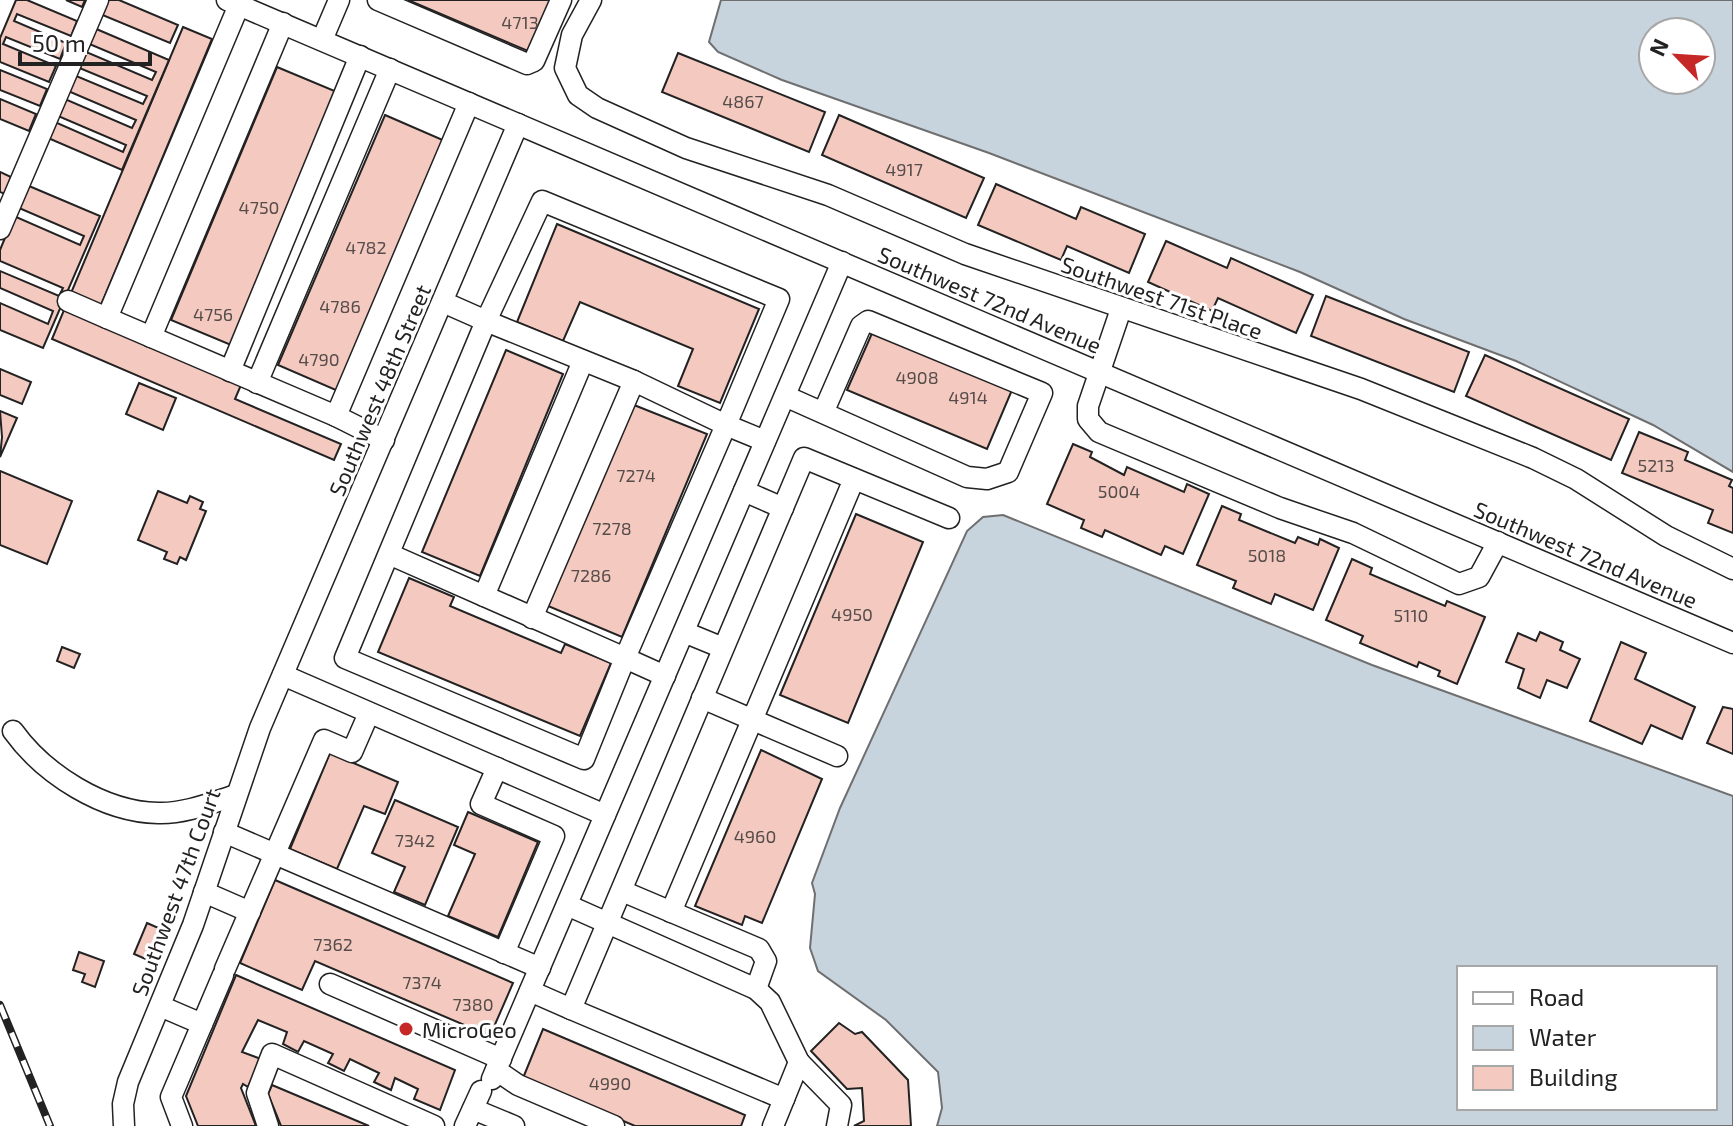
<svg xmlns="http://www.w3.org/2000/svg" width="1733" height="1126" viewBox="0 0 1733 1126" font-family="'Exo 2',sans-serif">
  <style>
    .water { fill: #c7d3dd; stroke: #6f6f6f; stroke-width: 2; fill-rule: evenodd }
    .building { fill: #f3c9c0; stroke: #222; stroke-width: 2 }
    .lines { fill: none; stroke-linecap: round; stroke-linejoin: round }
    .minor-casing { stroke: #222; stroke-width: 23 }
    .minor { stroke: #fff; stroke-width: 20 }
    .rail-casing { stroke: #222; stroke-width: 8 }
    .rail { stroke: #fff; stroke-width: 5; stroke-dasharray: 15; stroke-linecap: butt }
    .poi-dot { fill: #c62828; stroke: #fff; stroke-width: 3 }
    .labels { text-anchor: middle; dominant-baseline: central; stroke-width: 6; stroke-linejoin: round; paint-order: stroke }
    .number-label { font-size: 18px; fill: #564c4a }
    .street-label { font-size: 22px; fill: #222; stroke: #fff }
    .poi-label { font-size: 22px; fill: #222; stroke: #fff; text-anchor: start }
  </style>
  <rect width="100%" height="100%" fill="#fff"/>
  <g class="water">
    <path d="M721,0H1733V472L1653,425L1516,361L1404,319L1300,272L989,153L782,80L718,52L709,42ZM1653,32H1701V80H1653Z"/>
    <path d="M1003,515L1372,665L1733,796V1126H937L942,1108L938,1072L886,1020L818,971L810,948L815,894L812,883L840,808L967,531L983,517ZM1459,968H1715V1108H1459Z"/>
  </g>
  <g class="building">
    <polygon points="16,0 27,0 77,21 71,36 17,14 14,21 66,43 60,59 6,37 3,44 56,66 49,82 0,62 0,38"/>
    <polygon points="66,0 85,0 82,7"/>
    <polygon points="105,0 119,0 178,25 170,43 100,14"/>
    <polygon points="408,0 558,0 535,54"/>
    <polygon points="183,27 212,39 101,305 71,293"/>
    <polygon points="94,28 169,60 122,170 48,138 55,122 123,152 126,145 58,116 65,99 132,128 136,120 68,91 74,75 143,104 147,96 77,67 84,51 152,80 156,72 87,43"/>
    <polygon points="678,53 825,112 809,152 662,92"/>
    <polygon points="277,67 337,92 231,345 171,320"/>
    <polygon points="0,70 47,89 40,106 0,90"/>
    <polygon points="0,99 36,114 29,131 0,119"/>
    <polygon points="385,115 445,141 338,391 278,365"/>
    <polygon points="839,115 984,178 966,218 822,155"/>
    <polygon points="0,172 11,177 5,194 0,192"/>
    <polygon points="996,184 1076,219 1081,207 1145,234 1129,273 1067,246 1061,260 978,225"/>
    <polygon points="29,186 100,216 43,348 0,330 0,303 48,324 53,311 0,288 0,271 59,296 63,288 0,261 0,250 14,216 80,245 84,236 19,208"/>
    <polygon points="557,224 759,309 720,403 678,386 693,349 580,302 563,341 517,322"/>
    <polygon points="1166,241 1227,268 1231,258 1313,295 1296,333 1218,298 1212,311 1148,282"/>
    <polygon points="1326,296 1469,352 1454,392 1311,336"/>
    <polygon points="64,310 241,385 235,399 341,444 334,460 52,339"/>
    <polygon points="873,331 1012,390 987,449 847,390"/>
    <polygon points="506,350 563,374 480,576 422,552"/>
    <polygon points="1485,355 1629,419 1611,460 1466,396"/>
    <polygon points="0,369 31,382 22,404 0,395"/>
    <polygon points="139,383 176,398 163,430 126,414"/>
    <polygon points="634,405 707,434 622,637 548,606"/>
    <polygon points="0,411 17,418 0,457 2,437"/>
    <polygon points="1639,432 1688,452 1685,460 1732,480 1729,486 1733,488 1733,533 1708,523 1713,510 1622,473"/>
    <polygon points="1073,444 1092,452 1090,457 1124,475 1127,467 1184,492 1187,484 1209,494 1183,554 1165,546 1161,555 1105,530 1102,537 1081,528 1084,520 1047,504"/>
    <polygon points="0,471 72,501 47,564 0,545"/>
    <polygon points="158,491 187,503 190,496 203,502 200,509 206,511 186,560 180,557 177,564 164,559 167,552 138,540"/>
    <polygon points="1222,506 1241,514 1239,520 1295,543 1298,537 1318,545 1320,539 1339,548 1313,610 1275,594 1271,604 1233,588 1236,581 1197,565"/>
    <polygon points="856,514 923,542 848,723 780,695"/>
    <polygon points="1352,559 1372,568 1370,574 1445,606 1447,601 1485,617 1457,684 1438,676 1440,671 1419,662 1417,667 1360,643 1363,636 1326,620"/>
    <polygon points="409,578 454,597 450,606 561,653 565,644 611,663 580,736 378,652"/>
    <polygon points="1540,632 1563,642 1560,650 1580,659 1567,688 1547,680 1540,698 1518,688 1524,669 1506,662 1518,633 1536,641"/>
    <polygon points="1621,642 1646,653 1635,679 1695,707 1682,739 1651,725 1642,744 1590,721"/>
    <polygon points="62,647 80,654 74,668 57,661"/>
    <polygon points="1723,707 1733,709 1733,754 1707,743"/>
    <polygon points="761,750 822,779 762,923 745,916 742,925 695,906"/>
    <polygon points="330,753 398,782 385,814 364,806 337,869 290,849"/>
    <polygon points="395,800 458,827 425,905 394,892 405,867 372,853"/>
    <polygon points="468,812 538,842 498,937 448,916 475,854 454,845"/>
    <polygon points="275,880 513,983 490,1036 315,961 302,990 240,963"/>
    <polygon points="147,923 163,930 150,961 134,954"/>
    <polygon points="79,952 104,961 95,987 82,982 85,974 73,970"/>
    <polygon points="236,975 455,1070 440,1110 414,1099 418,1089 395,1078 391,1090 374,1082 379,1073 350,1059 344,1071 328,1063 333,1054 304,1041 298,1052 283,1044 287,1032 258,1020 242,1052 261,1059 248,1087 243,1084 241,1088 256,1126 198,1126 186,1096"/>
    <polygon points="839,1023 855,1034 862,1032 908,1080 911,1126 854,1126 864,1121 862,1088 847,1089 811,1051"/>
    <polygon points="543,1029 745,1115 741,1126 635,1126 523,1078"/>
    <polygon points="272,1085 369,1126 281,1126 268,1094"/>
  </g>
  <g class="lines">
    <g class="minor-casing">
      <g id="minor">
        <polyline points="227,0 1733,643"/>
        <polyline points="378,0 527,64 534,61 561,0"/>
        <polyline points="591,0 572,35 565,68 578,95 597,108 686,148 828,195 965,254 1361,389 1533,458 1576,479 1666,536 1733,569"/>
        <polyline points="239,5 107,318 336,416 469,103"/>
        <polyline points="322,40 339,0"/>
        <polyline points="0,229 98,0"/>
        <polyline points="68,301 107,318"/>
        <polyline points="443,302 486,321 542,201 779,299 726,425 765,441"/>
        <polyline points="1121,309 1088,406 1088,419 1099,432 1280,508 1353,533 1459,584 1479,577 1498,542"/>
        <polyline points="151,337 283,23"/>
        <polyline points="230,371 360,56"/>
        <polyline points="257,383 390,69"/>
        <polyline points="785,396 967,477 987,479 1008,472 1042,393 868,321 861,326 823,413"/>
        <polyline points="336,416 384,440"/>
        <polyline points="744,491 783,508"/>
        <polyline points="389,554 625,658 726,425 634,381 486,321 345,658 584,759 625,658 665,676"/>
        <polyline points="484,596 583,361"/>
        <polyline points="532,618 634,381"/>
        <polyline points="684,632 723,648"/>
        <polyline points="283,675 605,815"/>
        <polyline points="702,698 837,756"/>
        <path d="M13,731C44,774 103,812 158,813C184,814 211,803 236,795"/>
        <polyline points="497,768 481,804 554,836 504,953"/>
        <polyline points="224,832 540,968"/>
        <polyline points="622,891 759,949 766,961 756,989"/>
        <polyline points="204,892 250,912"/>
        <polyline points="567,905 756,989 770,1002 799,1062 784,1099 571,1009"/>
        <polyline points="671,912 854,479"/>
        <polyline points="225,969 324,740 352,752 369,713"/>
        <polyline points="330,984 501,1059"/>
        <polyline points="530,991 571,1009 804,458 949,518"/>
        <polyline points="160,1006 202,1024"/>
        <polyline points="799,1062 841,1105 837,1126"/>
        <polyline points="496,1070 518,1085 614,1126"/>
        <polyline points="492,1079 842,262"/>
        <polyline points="473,1109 514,1126"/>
        <polyline points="124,1126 123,1104 128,1082 193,925 260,728 518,124"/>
        <polyline points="182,1126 171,1097 223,975"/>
        <polyline points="268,1126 257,1093 272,1054 434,1126"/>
        <polyline points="465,1126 481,1091"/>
        <polyline points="773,1126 784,1099"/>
      </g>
    </g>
    <use href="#minor" class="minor"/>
    <g class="rail-casing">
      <polyline id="rail" points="0,1005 50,1126"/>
    </g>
    <use href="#rail" class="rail"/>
  </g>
  <circle class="poi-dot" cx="406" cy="1029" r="8"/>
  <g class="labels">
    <g class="number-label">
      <text x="520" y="22">4713</text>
      <text x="743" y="101">4867</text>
      <text x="904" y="169">4917</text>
      <text x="259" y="207">4750</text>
      <text x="366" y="247">4782</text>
      <text x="340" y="306">4786</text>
      <text x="213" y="314">4756</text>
      <text x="319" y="359">4790</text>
      <text x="917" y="377">4908</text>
      <text x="968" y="397">4914</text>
      <text x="1656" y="465">5213</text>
      <text x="636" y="475">7274</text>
      <text x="1119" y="491">5004</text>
      <text x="612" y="528">7278</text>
      <text x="1267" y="555">5018</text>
      <text x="591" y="575">7286</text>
      <text x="852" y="614">4950</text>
      <text x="1411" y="615">5110</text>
      <text x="755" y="836">4960</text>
      <text x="415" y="840">7342</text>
      <text x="333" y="944">7362</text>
      <text x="422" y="982">7374</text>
      <text x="473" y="1004">7380</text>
      <text x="610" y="1083">4990</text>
    </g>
    <g class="street-label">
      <text transform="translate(1162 297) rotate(19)">Southwest 71st Place</text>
      <text transform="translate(990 299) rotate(23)">Southwest 72nd Avenue</text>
      <text transform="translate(379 390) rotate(-67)">Southwest 48th Street</text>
      <text transform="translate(1586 554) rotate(23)">Southwest 72nd Avenue</text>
      <text transform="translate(175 892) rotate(-70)">Southwest 47th Court</text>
    </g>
    <g class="poi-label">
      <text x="422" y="1029">MicroGeo</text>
    </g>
  </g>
  <rect x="1457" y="966" width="260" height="144" fill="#ffffff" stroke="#a7a7a7" stroke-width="2"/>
  <rect x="1473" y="992" width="40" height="12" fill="#ffffff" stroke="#a7a7a7" stroke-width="2"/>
  <text x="1529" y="1006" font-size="24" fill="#222222">Road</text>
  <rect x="1473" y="1026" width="40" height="24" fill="#c7d3dd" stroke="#a7a7a7" stroke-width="2"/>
  <text x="1529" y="1046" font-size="24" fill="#222222">Water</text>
  <rect x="1473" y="1066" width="40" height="24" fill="#f3c9c0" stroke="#a7a7a7" stroke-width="2"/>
  <text x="1529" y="1086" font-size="24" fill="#222222">Building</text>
  <g transform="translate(1677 56) rotate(295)"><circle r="38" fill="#ffffff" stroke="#a7a7a7" stroke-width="2"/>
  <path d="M0-6L14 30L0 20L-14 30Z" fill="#c62828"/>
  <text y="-12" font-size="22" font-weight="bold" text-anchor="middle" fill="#222222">N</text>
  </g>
  <path d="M20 52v12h130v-12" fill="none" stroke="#222222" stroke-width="4"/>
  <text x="32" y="52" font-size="24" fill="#222222" stroke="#ffffff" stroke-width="6" paint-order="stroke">50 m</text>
</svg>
